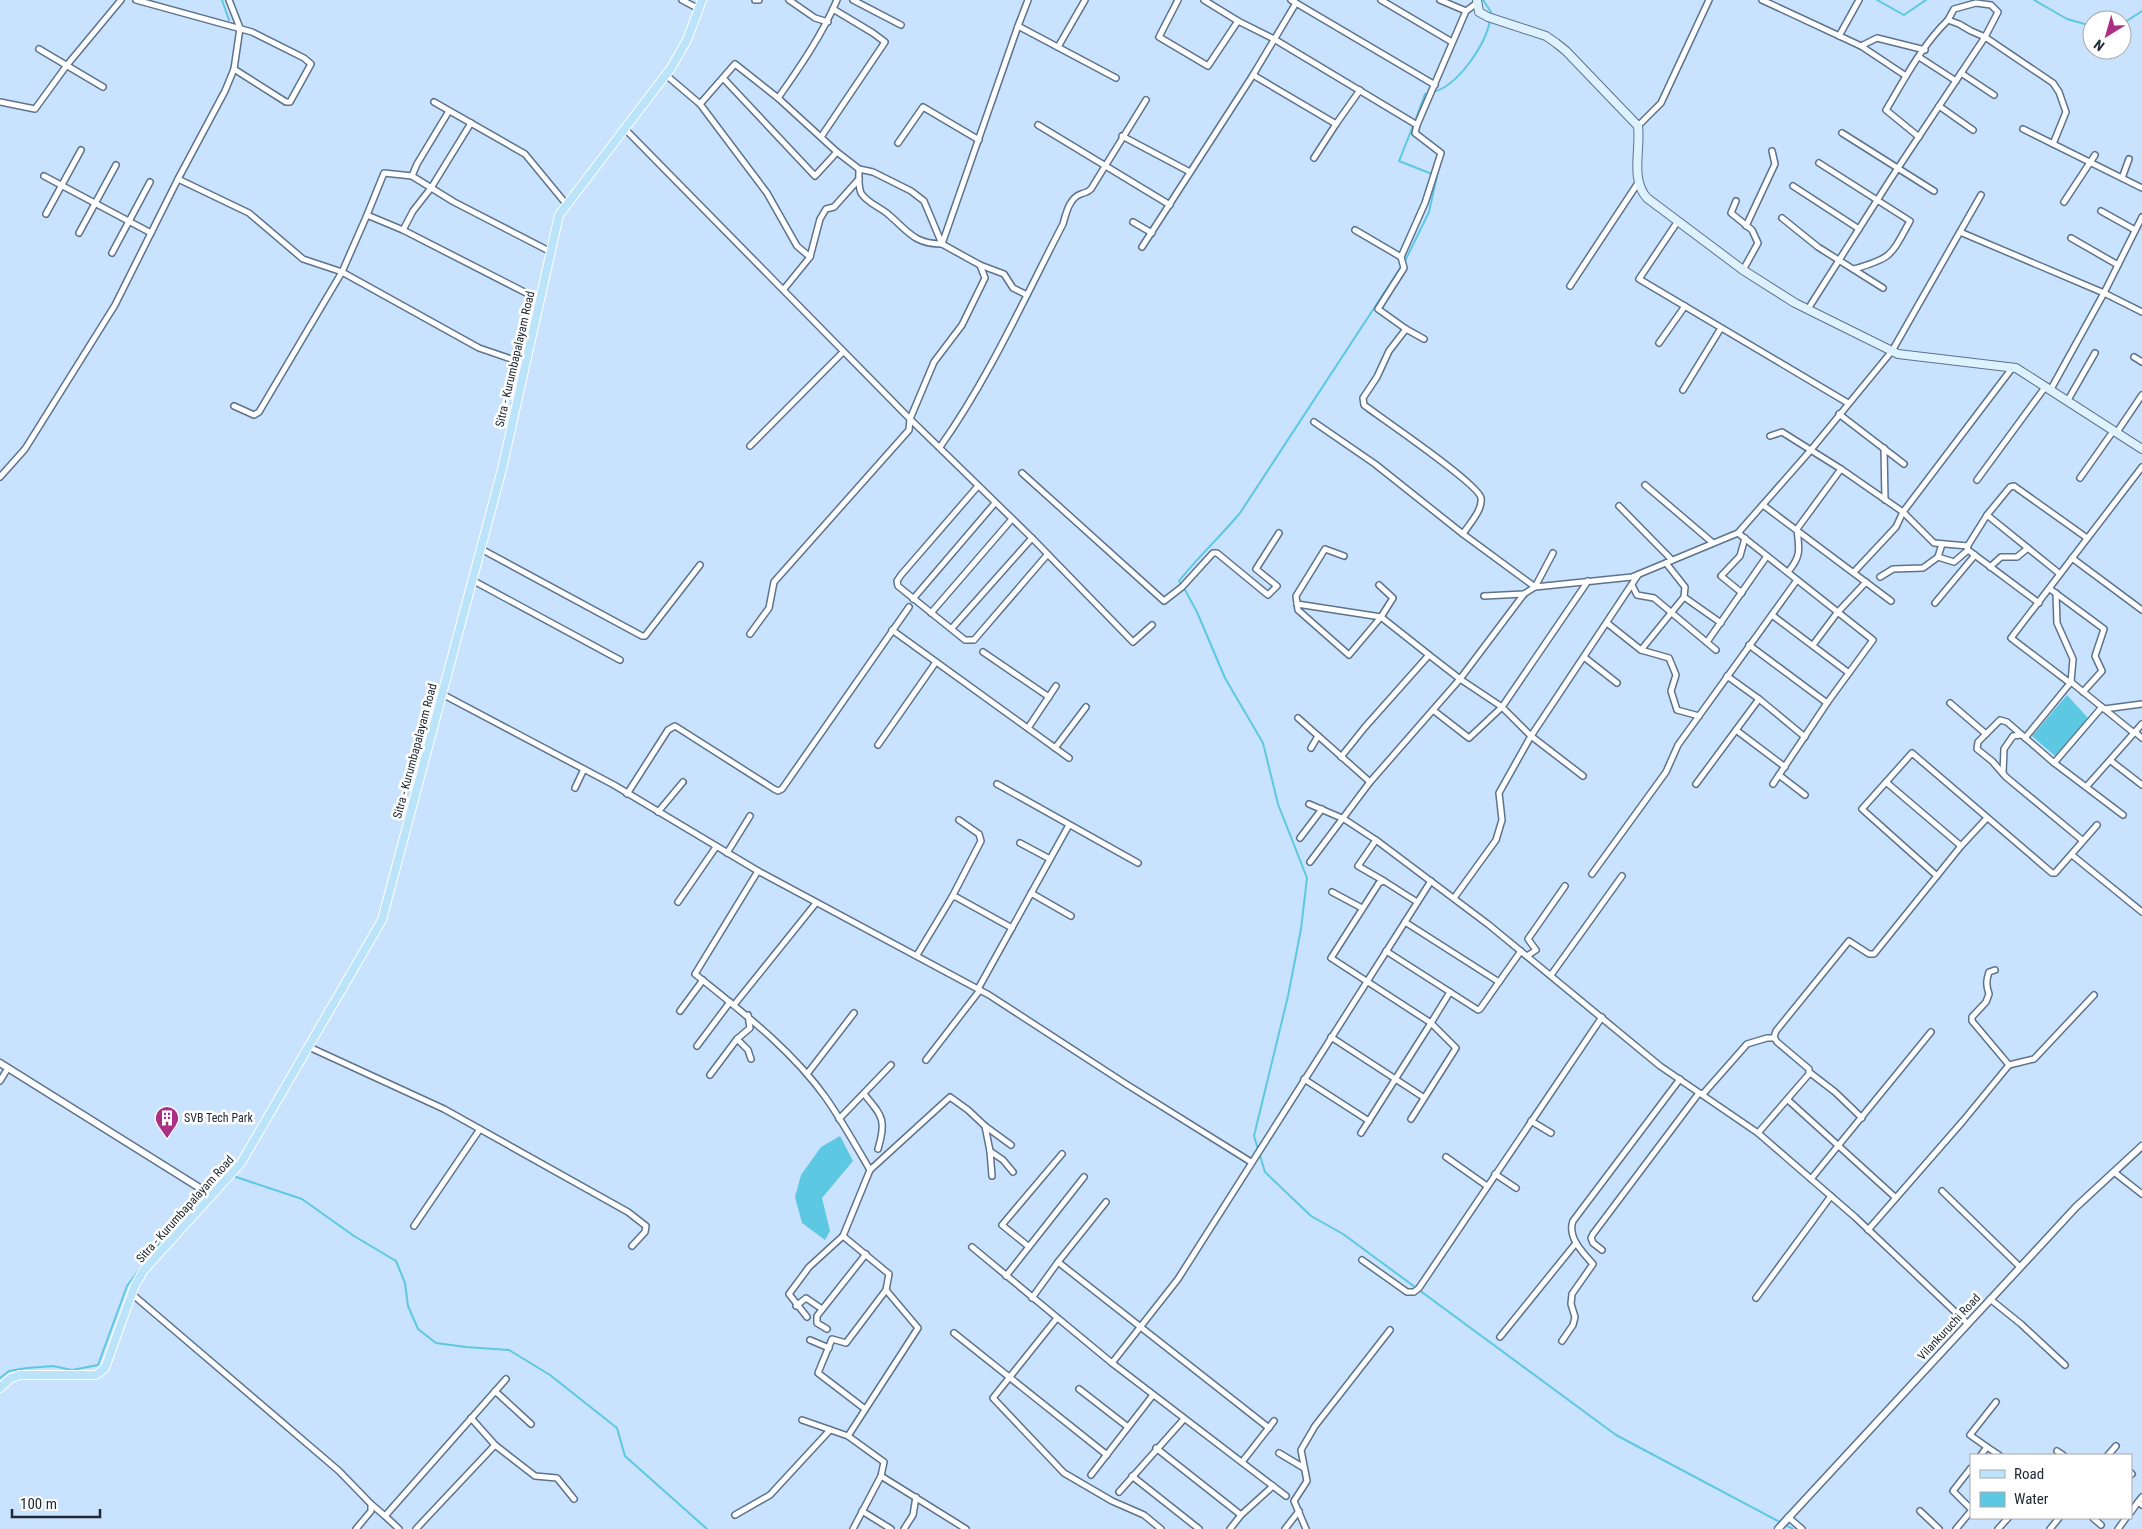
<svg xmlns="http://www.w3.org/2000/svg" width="2142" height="1529" viewBox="0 0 2142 1529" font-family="'Roboto Condensed',sans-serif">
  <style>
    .water { fill: #5dc8e2 }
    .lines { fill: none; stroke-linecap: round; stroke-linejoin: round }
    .stream { stroke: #5dc8e2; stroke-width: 2 }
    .minor-casing { stroke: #5d738c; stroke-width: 8 }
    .tertiary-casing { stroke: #5d738c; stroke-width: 9 }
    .secondary-casing { stroke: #5d738c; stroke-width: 10 }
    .primary-casing { stroke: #fff; stroke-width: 10 }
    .minor { stroke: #fff; stroke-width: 5 }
    .tertiary { stroke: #fff; stroke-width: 6 }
    .secondary { stroke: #ddf2fd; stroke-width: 8 }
    .primary { stroke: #bbe4fb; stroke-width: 8 }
    .labels { text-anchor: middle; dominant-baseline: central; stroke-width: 5; stroke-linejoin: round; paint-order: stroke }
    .street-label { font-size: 12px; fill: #212a34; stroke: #fff }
    .poi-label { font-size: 12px; fill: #212a34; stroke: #fff; text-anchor: start }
  </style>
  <rect width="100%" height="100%" fill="#c9e2fe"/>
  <g class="water">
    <polygon points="2067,695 2088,718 2055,756 2032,736"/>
    <polygon points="840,1136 853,1161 822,1198 830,1231 825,1240 802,1223 795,1197 801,1175 821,1147"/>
  </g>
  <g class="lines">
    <g class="stream">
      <polyline points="222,0 229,20"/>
      <polyline points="1483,0 1491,12 1491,15"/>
      <polyline points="1877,0 1904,15 1926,0"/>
      <polyline points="2034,0 2067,19 2092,26"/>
      <polyline points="2122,24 2142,11"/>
      <path d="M1433,92C1458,86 1486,44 1490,20"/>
      <polyline points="1415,121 1425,94 1429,93"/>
      <polyline points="1404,263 1429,212 1437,176 1399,161 1413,126"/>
      <path d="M1181,584L1179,581C1198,557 1220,537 1240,513L1401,267"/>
      <polyline points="1184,588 1197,612 1225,678 1263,743 1278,804 1307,878 1301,929 1288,996 1254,1136 1265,1172 1311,1216 1343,1234 1616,1435 1793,1529"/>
      <polyline points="233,1176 302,1199 354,1236 396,1261 405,1283 408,1306 418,1329 436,1343 466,1347 509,1350 550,1375 617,1428 625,1456 707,1529"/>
      <polyline points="206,1190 219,1174 226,1175"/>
      <polyline points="0,1378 9,1371 27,1368 53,1366 72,1370 98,1365 127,1286 164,1237 202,1193"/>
    </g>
    <g class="minor-casing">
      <g id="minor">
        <polyline points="136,0 252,32 304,58 311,64 290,102 286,102 234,69"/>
        <polyline points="682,0 699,9"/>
        <polyline points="755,0 759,0"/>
        <polyline points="789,0 815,18 828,22"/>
        <polyline points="853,0 901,25"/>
        <polyline points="1028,0 1018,26 1116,78"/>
        <polyline points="1178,0 1159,37 1208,66 1238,21"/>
        <polyline points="1204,0 1238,21 1274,39 1417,125"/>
        <polyline points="1291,0 1435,85"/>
        <polyline points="1381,0 1452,42"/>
        <polyline points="1440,0 1466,11"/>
        <polyline points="1762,0 1861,46 1906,76"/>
        <polyline points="1839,36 1859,0"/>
        <polyline points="1861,46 1877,38 1925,50"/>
        <polyline points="1058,47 1085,0"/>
        <polyline points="39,49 103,87"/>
        <polyline points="1919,57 1956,81"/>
        <polyline points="1961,73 1994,95"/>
        <polyline points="666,75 700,104 735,64 778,98 837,152 859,169 873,172 911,191 924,201 942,244 980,265 1004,274 1013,288 1027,295"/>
        <polyline points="1253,75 1336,124 1360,90"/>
        <polyline points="723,78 815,176 837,152"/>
        <path d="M778,98C800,67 822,35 837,0"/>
        <polyline points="0,102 35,109 67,65 121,0"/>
        <polyline points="434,102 525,154 567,205"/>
        <polyline points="700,104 767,193 797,246 810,257"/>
        <polyline points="1939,106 1973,130"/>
        <polyline points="1038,125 1170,205"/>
        <polyline points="1638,126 1661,103 1709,0"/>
        <polyline points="625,129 910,419 1032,538 1133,642 1152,625"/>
        <polyline points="2023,129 2142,188"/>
        <polyline points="1842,133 1934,191"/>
        <polyline points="1122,136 1190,172"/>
        <polyline points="821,137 885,42 873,33 833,9"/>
        <path d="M1919,137L1886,110C1904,80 1922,45 1948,20L1959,24L1971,31L1985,37L2053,83L2059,92L2066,112L2053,144"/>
        <polyline points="898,143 923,107 979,140"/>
        <polyline points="1314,158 1336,124"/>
        <path d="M1819,163L1910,221C1891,255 1893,258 1854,269"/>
        <path d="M859,169C859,176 858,186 861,193C867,203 880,207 889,215C908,231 914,244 942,244L1018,26"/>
        <polyline points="44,176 151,233"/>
        <polyline points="412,176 417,164 449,111"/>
        <polyline points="2122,178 2129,159"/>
        <polyline points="178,179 249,213 303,259 342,272 479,348 526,364"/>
        <polyline points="1793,186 1859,229"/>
        <polyline points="1736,201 1731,213 1752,230 1758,243 1743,270"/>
        <polyline points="2064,202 2095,155"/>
        <polyline points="2101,211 2135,230"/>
        <polyline points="46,214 81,150"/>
        <polyline points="367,215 384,173 412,176 454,202 551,252"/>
        <polyline points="1782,218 1818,247 1883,288"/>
        <polyline points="1678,221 1639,279 1848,403"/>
        <polyline points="1133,222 1152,233"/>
        <polyline points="1746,226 1775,164 1772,151"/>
        <polyline points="403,230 413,211 431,188 471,123"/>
        <polyline points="1355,230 1401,257"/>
        <polyline points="1960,232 2104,293 2142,312"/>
        <polyline points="79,233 116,165"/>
        <polyline points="2071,238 2118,265"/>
        <polyline points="1142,247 1253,75 1296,3"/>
        <polyline points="112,253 150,182"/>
        <polyline points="1570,286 1638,183"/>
        <polyline points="784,289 810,257 820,219 826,209 834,207 859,179"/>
        <polyline points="1808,309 1890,180 1985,37 1998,12 1991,5 1976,3 1954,9 1948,20"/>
        <path d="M1406,329L1389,351L1377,377L1363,398L1364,405C1381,418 1479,484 1481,498C1483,510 1469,524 1463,534"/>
        <polyline points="1424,339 1406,329 1378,309 1404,268 1401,257 1425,203 1441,153 1415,133 1417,125 1466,11 1477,3"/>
        <polyline points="1659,343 1685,306"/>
        <polyline points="2134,357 2142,362"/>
        <polyline points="2051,389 2104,293 2142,217"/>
        <polyline points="1683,390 1721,328"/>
        <polyline points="2068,400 2095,353"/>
        <polyline points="234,406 254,415 259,412 342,272 367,215 403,230 540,300"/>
        <polyline points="1839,414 1904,464"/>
        <polyline points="1314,422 1375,464 1463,534 1535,587 1632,577 1738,533 1810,451 1892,351 1981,195"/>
        <polyline points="2117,432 2142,395"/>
        <polyline points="1770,436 1782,432 1841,469 1903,512 1934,543 1968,546"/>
        <polyline points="750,446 843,352"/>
        <path d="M940,447C989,378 1024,299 1063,224C1066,214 1069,198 1081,194C1086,192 1087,193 1091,189L1146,100"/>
        <polyline points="1884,448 1885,500"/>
        <polyline points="1022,473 1164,601 1182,587 1213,553 1217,553 1268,595 1277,586 1256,569 1279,533"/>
        <polyline points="0,477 25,449 115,305 178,179 225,91 234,69 240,28 229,0"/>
        <polyline points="2080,478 2114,430"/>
        <polyline points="1977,480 2046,386"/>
        <polyline points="1645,485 1713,543"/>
        <polyline points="978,486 901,575 897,581 898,586 965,640 974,640 1047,555"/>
        <polyline points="1763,505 1891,601"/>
        <polyline points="1619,506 1672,560"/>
        <polyline points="1987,515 2060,574"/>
        <polyline points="1738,533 1873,640 1827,703 1773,784"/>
        <polyline points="481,549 642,636 645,636 700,565"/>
        <polyline points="1344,556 1325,549 1296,596 1298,610 1349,655 1381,617 1393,598 1379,585"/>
        <polyline points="1938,557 1942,544"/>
        <polyline points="2072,558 2142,610"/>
        <polyline points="1666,563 1685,587 1684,597 1721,623"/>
        <polyline points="1990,567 2001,557 2017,557 2028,548"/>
        <path d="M1788,572C1802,555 1799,549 1797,529L1841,469"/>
        <polyline points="1854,572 1896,527 1903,512 2013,367"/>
        <polyline points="1880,577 1893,569 1923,568 1938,557 1954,562 1968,550"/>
        <polyline points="472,580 620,660"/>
        <polyline points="1632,585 1637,595 1654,598 1716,650"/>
        <polyline points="2050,589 2104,629 2095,656 2102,671 2083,692"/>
        <polyline points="1742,593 1721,576 1740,556 1745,538"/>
        <polyline points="2056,593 2057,623 2073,659 2071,682"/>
        <polyline points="1484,596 1524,594"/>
        <polyline points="913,599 995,503"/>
        <polyline points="1935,603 1975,555"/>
        <polyline points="2039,603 1968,550 1967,547 1987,515 2010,487 2014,486 2087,538"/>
        <polyline points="1297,604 1381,617 1429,655"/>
        <polyline points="931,613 1012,519"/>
        <polyline points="1772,615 1849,673"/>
        <polyline points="1607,623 1641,650 1669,658 1676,675 1671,691 1677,710 1699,716"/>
        <polyline points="952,628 1032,538"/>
        <polyline points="892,630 1069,758"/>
        <polyline points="750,634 769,608 774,582 909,430 910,419 934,362 962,325 985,278 980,265"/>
        <polyline points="1707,642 1767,556"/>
        <polyline points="1749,645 1827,703"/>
        <polyline points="1813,645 1837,613 1866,582"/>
        <polyline points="1641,650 1684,597"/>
        <polyline points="983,652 1049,697"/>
        <polyline points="1584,657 1617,683"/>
        <polyline points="1727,676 1759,699 1805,737"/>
        <polyline points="2070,683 2011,638 2142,467"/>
        <path d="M442,694L614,785L758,871L695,974C742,1012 791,1049 826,1098C842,1121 856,1146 870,1170L843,1236L889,1274L886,1290L918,1328L848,1436"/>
        <polyline points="1950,703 1986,734"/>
        <polyline points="2104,709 2142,704"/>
        <polyline points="1433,710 1469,738 1502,707 1531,736 1499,793 1502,820 1496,840 1454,898"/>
        <polyline points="1298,718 1370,782"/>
        <polyline points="1028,728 1056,686"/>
        <polyline points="1736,730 1785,767"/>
        <polyline points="2135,732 2142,738"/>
        <polyline points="2025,738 2071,682 2134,733"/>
        <polyline points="878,745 936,662"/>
        <polyline points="1055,748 1086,707"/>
        <polyline points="1311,748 1318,736"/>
        <polyline points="1341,757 1365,727 1429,655 1460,679 1524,594 1535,587 1553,553"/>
        <polyline points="2111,761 2142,785"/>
        <polyline points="2054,763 2102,707"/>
        <polyline points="2003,773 2004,749 2013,736 2021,735"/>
        <polyline points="1779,775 1805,795"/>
        <polyline points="1583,776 1531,736 1638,575"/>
        <polyline points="1886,782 1961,846"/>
        <polyline points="997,784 1138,863"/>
        <polyline points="1696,784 1759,699"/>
        <polyline points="2087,786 2142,724"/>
        <polyline points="575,788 584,769"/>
        <polyline points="627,794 668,730 675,726 774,789 778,791 782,789 909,607"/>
        <polyline points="1309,804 1344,819 1376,840 1489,925 1660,1066 1758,1133 1855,1217 1968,1324"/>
        <polyline points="658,812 683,782"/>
        <polyline points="1300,838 1322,809"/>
        <polyline points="1376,840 1358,866 1384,881"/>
        <polyline points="2082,840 2006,777 1992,761 1977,749 1978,742 2000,720 2007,722 2053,762 2123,815"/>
        <polyline points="1020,843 1050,859"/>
        <polyline points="727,853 750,816"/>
        <polyline points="2072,855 2142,912"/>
        <polyline points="1310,862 1370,782 1460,679 1502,707 1588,581"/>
        <polyline points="758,871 989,995 1126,1084 1251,1162"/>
        <polyline points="1592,874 1666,772 1678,745 1797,580"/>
        <polyline points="1937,876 1862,809 1912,753 2052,873 2055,873 2097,825"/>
        <polyline points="1332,892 1362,908"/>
        <polyline points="1031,893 1071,916"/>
        <polyline points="952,897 981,841 979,834 959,820"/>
        <polyline points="678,902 716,847"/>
        <polyline points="1417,902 1384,881 1379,883 1331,958 1431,1023 1450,992"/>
        <polyline points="1405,922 1499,982 1521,951"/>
        <polyline points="1386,951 1478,1010 1480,1009 1499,982"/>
        <polyline points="917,955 952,897 956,897 1012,928"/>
        <polyline points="1527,956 1536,950 1528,939 1565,886"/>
        <path d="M1995,970L1989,972C1986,981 1986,985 1989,994L1986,1002L1972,1017V1021L2009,1065L2034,1059L2094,995"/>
        <polyline points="1551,975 1622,876"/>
        <polyline points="978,989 1069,825"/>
        <polyline points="734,1005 816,903"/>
        <polyline points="680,1011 703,980"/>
        <polyline points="1331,1037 1423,1097"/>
        <polyline points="737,1039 748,1050 751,1059"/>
        <polyline points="697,1046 730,1002"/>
        <polyline points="309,1047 444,1109 628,1212 646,1226 645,1232 632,1246"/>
        <polyline points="926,1060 980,990"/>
        <polyline points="1809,1072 1835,1092 1862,1118"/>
        <polyline points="807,1074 854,1013"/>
        <polyline points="710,1075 737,1039 750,1028 748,1015"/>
        <polyline points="1304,1079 1369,1121"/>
        <polyline points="0,1081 8,1068"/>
        <path d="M864,1094C882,1116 887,1119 878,1149"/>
        <polyline points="1788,1100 1896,1198"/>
        <polyline points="839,1119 891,1065"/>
        <polyline points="1531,1121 1551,1133"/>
        <polyline points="985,1126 990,1151 992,1176"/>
        <polyline points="1361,1133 1431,1023 1456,1048 1411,1119"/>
        <polyline points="1758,1133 1809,1074 1809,1069 1777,1042 1774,1037 1776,1031 1849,941 1869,954 1874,954 1961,846 1987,818"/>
        <polyline points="990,1151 1003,1160 1013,1172"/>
        <polyline points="1446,1157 1487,1186"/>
        <polyline points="870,1170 950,1097 968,1110 985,1126 1011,1145"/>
        <polyline points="2114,1172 2142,1194"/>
        <polyline points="1495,1174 1516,1188"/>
        <polyline points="1811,1179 1931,1032"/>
        <polyline points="1942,1191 2020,1267"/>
        <polyline points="414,1226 480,1129"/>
        <polyline points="1868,1230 1963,1121 2009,1065"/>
        <polyline points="1028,1246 1002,1225 1062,1154"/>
        <polyline points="972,1247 1112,1363 1286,1496"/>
        <polyline points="1602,1250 1593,1243 1591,1238 1593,1234 1699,1093 1703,1094 1747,1044 1767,1038 1774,1038 1774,1037"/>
        <polyline points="1362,1260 1407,1292 1414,1292 1419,1288 1602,1017"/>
        <polyline points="1058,1262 1269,1428"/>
        <polyline points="1006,1276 1084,1177"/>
        <polyline points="132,1294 339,1471 371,1504 371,1511 356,1529"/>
        <polyline points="1032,1298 1058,1262 1106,1202"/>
        <polyline points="1756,1298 1831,1196"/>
        <polyline points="1990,1299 2021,1324 2065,1365"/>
        <polyline points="796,1306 806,1298 822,1309"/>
        <polyline points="807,1317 789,1294 809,1267 843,1236"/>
        <polyline points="1057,1318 993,1398 1064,1473 1112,1501 1144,1515 1161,1529"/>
        <polyline points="827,1329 817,1323 817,1316 866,1254"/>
        <polyline points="954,1333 1107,1455"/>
        <polyline points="1500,1337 1576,1243"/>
        <polyline points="810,1340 829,1348"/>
        <path d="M1562,1341L1573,1325L1575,1317L1571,1304L1572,1294L1593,1264C1583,1253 1567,1237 1573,1221L1680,1079"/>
        <polyline points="1112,1363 1178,1279 1431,881"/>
        <polyline points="1079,1389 1128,1427"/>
        <polyline points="495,1391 531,1424"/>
        <polyline points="865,1409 818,1373 832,1339 846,1343 886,1290"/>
        <polyline points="471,1418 495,1445 535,1476 557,1478 574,1499"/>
        <polyline points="802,1420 848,1436 884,1462 881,1476 853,1529"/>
        <polyline points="1987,1447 1999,1455"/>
        <polyline points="1156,1448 1241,1515"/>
        <polyline points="2057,1451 2063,1455"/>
        <polyline points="1279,1453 1304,1468"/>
        <polyline points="1981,1455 1987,1447 1970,1435 1996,1402"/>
        <polyline points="2108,1455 2116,1446"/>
        <polyline points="1242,1462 1274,1421"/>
        <polyline points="1971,1468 1953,1491 1971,1509"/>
        <polyline points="2131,1473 2132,1474"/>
        <polyline points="1091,1475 1153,1395"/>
        <polyline points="881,1476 966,1529"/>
        <polyline points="1132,1476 1199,1529"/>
        <polyline points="1119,1492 1184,1419"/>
        <polyline points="2142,1497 2138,1502 2142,1505"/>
        <polyline points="371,1504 385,1516 506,1379"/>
        <polyline points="862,1511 891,1529"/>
        <polyline points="1920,1511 1939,1529"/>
        <polyline points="2131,1512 2138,1502"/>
        <polyline points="735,1515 770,1495 830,1430"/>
        <polyline points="385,1516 399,1529"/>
        <polyline points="1788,1517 1802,1529"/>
        <polyline points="2093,1518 2101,1525"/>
        <polyline points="416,1529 495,1445"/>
        <polyline points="904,1529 913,1515 916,1497"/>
        <polyline points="1230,1529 1241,1515 1273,1486"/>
        <polyline points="1285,1529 1299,1511"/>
        <polyline points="1306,1529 1294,1501 1307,1481 1301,1450 1315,1426 1390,1330"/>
        <polyline points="1956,1529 1971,1511"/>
        <polyline points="1998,1529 2008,1518"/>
        <polyline points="2050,1529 2059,1518"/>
        <polyline points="2118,1529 2126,1518"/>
      </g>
    </g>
    <g class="tertiary-casing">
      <g id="tertiary">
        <polyline points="0,1063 211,1195"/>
        <polyline points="1778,1529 2076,1207 2142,1146"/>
      </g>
    </g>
    <g class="secondary-casing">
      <path id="secondary" d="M1477,0L1479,12L1488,17L1546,36L1556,43L1566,51L1638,126C1641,149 1630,179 1647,198L1743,270L1795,303L1898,354L2016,368L2142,449"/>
    </g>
    <g class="primary-casing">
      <polyline id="primary" points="0,1388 11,1378 20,1375 96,1375 105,1368 135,1285 144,1270 241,1163 382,920 502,469 559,215 671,68 687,40 702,0"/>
    </g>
    <use href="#minor" class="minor"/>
    <use href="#tertiary" class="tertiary"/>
    <use href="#secondary" class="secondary"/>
    <use href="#primary" class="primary"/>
  </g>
  <defs>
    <g id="building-pin" transform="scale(1.25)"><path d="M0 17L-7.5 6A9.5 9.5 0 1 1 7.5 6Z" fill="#ab3084" stroke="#fff"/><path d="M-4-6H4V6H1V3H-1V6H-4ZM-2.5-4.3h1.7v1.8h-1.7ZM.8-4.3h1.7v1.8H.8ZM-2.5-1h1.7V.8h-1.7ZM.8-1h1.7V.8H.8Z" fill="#fff"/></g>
  </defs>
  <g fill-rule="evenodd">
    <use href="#building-pin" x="167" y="1118"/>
  </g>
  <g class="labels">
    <g class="street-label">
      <text transform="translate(515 359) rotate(-77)">Sitra - Kurumbapalayam Road</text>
      <text transform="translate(415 751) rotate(-75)">Sitra - Kurumbapalayam Road</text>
      <text transform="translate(185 1209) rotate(-48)">Sitra - Kurumbapalayam Road</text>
      <text transform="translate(1949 1327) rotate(-47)">Vilankuruchi Road</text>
    </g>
    <g class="poi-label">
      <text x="184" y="1118">SVB Tech Park</text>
    </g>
  </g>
  <rect x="1970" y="1454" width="162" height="65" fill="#ffffff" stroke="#a6aaae"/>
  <rect x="1980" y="1470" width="25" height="8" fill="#bbe4fb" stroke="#a6aaae"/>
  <text x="2014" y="1479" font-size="15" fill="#212a34">Road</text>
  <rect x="1980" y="1492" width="25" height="15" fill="#5dc8e2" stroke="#a6aaae"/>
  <text x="2014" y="1504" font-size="15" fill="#212a34">Water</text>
  <g transform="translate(2107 35) rotate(217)"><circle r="24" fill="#ffffff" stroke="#a6aaae"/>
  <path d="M0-4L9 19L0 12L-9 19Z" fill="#ab3084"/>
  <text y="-8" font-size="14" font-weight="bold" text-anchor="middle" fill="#212a34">N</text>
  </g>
  <path d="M12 1509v8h88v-8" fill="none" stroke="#212a34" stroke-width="2.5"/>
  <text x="20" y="1509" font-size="15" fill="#212a34" stroke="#ffffff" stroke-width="4" paint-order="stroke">100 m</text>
</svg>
